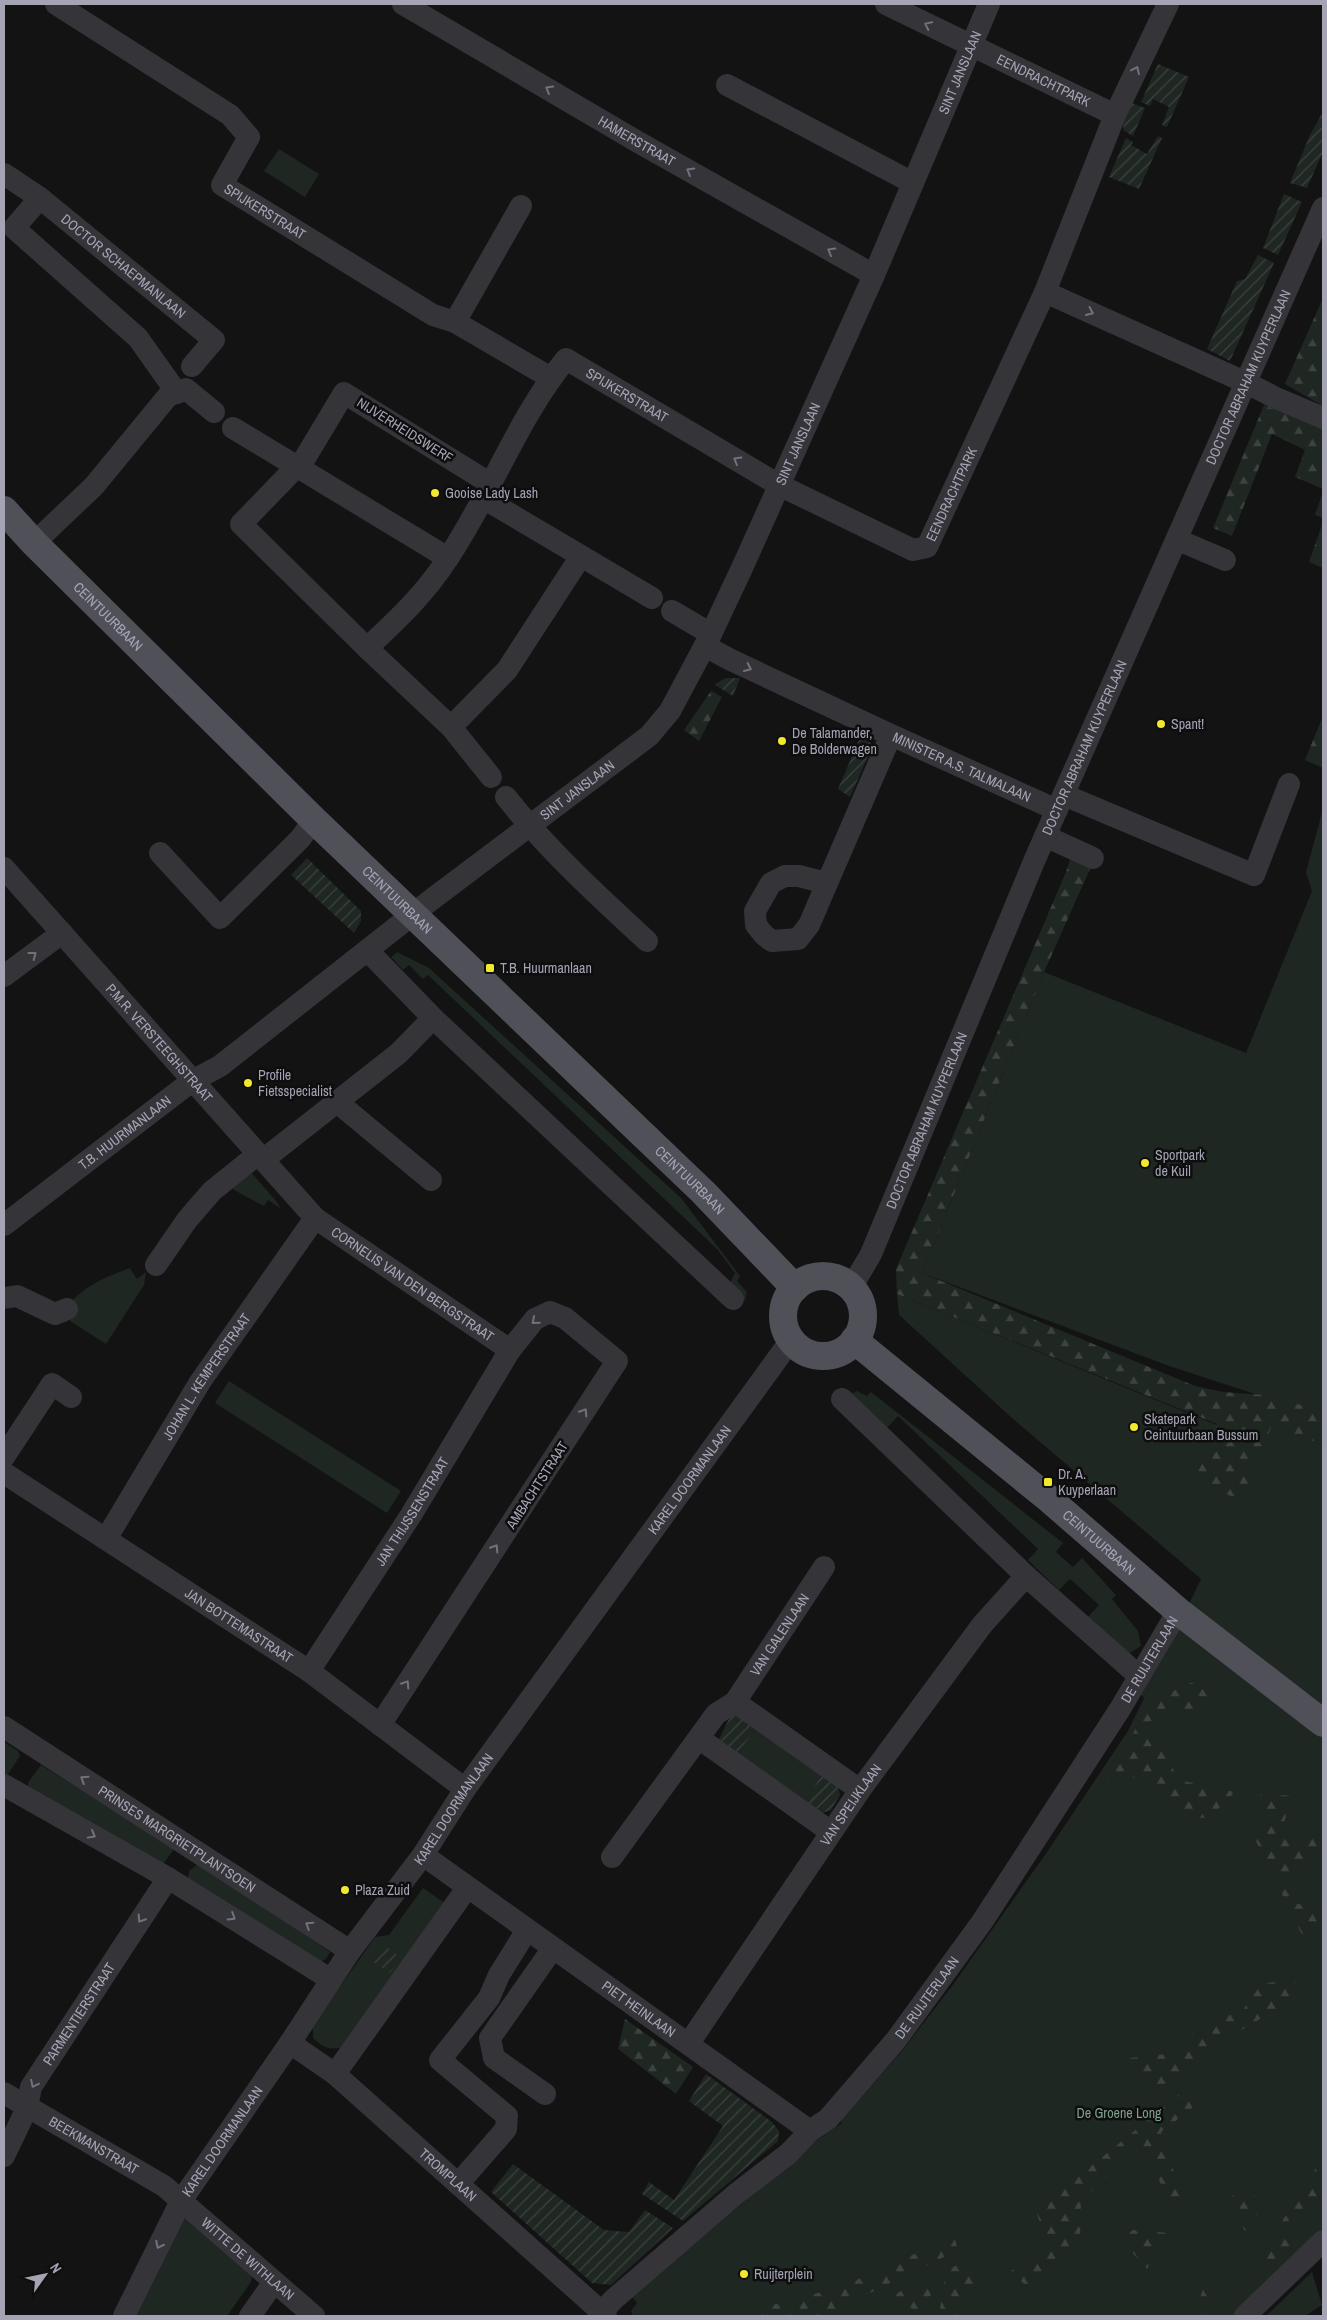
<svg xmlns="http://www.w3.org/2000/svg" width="1327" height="2320" viewBox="0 0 1327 2320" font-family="'Archivo Narrow',sans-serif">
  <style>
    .green { fill: #1f2722 }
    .forest { fill: url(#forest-firs) }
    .garden { fill: url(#garden-furrows) }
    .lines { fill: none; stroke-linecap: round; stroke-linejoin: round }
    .minor { stroke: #343439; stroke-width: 22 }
    .major { stroke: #505058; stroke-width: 28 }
    .oneway { stroke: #72727d }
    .poi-dot { fill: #f2e82d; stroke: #0e0e0f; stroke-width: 2 }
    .labels { text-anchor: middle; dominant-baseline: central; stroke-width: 5; stroke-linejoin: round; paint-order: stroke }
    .street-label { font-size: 14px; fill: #a4a4b5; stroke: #0e0e0f }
    .poi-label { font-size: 14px; fill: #a4a4b5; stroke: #0e0e0f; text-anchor: start }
    .park-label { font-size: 14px; fill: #7ba088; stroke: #0e0e0f }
  </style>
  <defs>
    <pattern id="forest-firs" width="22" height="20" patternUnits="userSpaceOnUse" patternTransform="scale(1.25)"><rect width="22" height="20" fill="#1f2722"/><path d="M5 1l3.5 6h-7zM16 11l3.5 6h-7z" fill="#3d4340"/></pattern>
    <pattern id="garden-furrows" width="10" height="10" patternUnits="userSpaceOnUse" patternTransform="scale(1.25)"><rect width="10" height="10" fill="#1f2722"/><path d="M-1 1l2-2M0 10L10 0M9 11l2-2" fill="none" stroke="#3d4340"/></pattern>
  </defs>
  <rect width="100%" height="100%" fill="#131314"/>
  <g class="green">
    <polygon points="279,149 319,174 305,197 264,171"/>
    <polygon points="1323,809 1323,1416 1169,1366 922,1273 1044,972 1246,1053 1312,891 1306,872"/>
    <polygon points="397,952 429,968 681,1198 740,1276 737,1281 747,1292 745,1301 730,1283 735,1273 717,1249 428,975 423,979 409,965 403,970 391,957"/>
    <polygon points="248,1169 277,1202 281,1209 268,1200 264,1206 234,1190 228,1182"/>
    <path d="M130,1268L137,1279L146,1272L144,1285L106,1344L70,1321L78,1308L73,1300C89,1283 109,1276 130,1268Z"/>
    <polygon points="897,1294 1217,1425 1240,1499 1272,1424 1323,1445 1323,2231 1235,2316 633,2316 631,2311 637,2303 632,2297 816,2141 842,2123 840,2121 902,2051 952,1986 1045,1855 1128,1731 1144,1698 1139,1693 1165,1654 1201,1579 1012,1418 899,1315"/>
    <polygon points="229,1381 401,1491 387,1513 215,1403"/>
    <polygon points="857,1391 867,1396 871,1392 1063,1543 1056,1552 1073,1567 1082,1558 1116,1595 1112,1599 1138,1631 1141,1646 1128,1654 1088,1617 1099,1605 1070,1579 1059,1590 1028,1560 1038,1549 898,1416 884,1431 847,1396"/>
    <polygon points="757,1727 822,1774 805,1802 737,1754"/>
    <polygon points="4,1742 18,1751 20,1756 6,1777 4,1776"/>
    <polygon points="41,1765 175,1848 163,1864 26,1793 29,1781"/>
    <polygon points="199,1863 330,1952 326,1959 320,1962 187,1884 189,1871"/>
    <path d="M423,1888L446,1904L345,2047C330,2050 323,2048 313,2038V2025L375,1937L389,1935Z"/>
    <polygon points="184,2219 189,2220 252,2274 251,2282 227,2316 134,2316"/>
    <polygon points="1312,2272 1322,2305 1305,2316 1266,2316"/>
  </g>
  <g class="forest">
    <polygon points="1323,298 1323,406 1285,384"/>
    <polygon points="1264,405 1323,427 1323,489 1295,477 1305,450 1272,434 1232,536 1213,528"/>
    <polygon points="1323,492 1323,518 1315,515"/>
    <polygon points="1323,522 1323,568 1309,562"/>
    <polygon points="711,691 722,697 699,741 684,730"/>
    <polygon points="1323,716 1323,768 1305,760"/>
    <polygon points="1073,851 1094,860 1044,972 922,1273 1195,1386 1223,1392 1278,1396 1323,1414 1323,1445 1272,1425 1241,1500 1194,1481 1217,1424 897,1294 896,1269 1066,872"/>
    <polygon points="1193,1682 1222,1692 1195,1711 1167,1712 1152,1730 1179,1780 1235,1792 1210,1817 1182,1820 1139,1777 1108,1781 1138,1724 1162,1696"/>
    <polygon points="1260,1793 1292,1796 1281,1833 1307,1837 1323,1818 1323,1843 1293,1874 1296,1903 1323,1912 1323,1934 1303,1937 1256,1841 1268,1819"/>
    <polygon points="1296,1981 1285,2004 1205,2052 1156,2095 1130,2058 1183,2052 1195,2028 1243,2010 1262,1983"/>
    <polygon points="625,2019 693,2067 676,2094 618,2049"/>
    <polygon points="1208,2071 1192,2108 1161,2132 1183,2200 1169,2202 1142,2143 1081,2201 1080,2239 1033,2293 1011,2271 1049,2248 1036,2211"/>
    <polygon points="1323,2149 1323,2197 1319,2203 1286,2233 1294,2253 1275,2273 1263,2253 1286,2215 1307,2190"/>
    <polygon points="1241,2188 1266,2203 1245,2231 1227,2201"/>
    <polygon points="1133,2230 1168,2233 1147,2269 1120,2239"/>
    <polygon points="954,2236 958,2250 823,2316 743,2316 761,2308 841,2287"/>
    <polygon points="965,2262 975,2262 977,2289 962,2298 963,2316 939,2316 946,2270"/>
    <polygon points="935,2275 927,2311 924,2314 904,2305 880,2301"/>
    <polygon points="1206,2281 1217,2298 1202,2316 1186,2316 1196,2309"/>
  </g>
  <g class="garden">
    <polygon points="1158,64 1189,77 1167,127 1162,125 1169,107 1153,99 1150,106 1141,102"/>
    <polygon points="1132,103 1145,108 1133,136 1123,130 1124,116"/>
    <polygon points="1323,112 1323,152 1307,188 1290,183 1310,135"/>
    <polygon points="1158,136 1162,138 1139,189 1109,177 1126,138 1133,142 1131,145 1147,154"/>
    <polygon points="1284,194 1302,202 1278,255 1263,248"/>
    <polygon points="1258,255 1274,263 1230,361 1207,349 1237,281 1245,279"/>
    <polygon points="725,678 740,678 733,696 715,685"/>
    <polygon points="862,733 870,740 872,747 850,797 838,789"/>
    <polygon points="307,858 361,911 361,921 354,933 291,875"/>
    <polygon points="738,1714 757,1727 737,1754 719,1739 730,1717"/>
    <polygon points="822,1774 836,1780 840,1795 831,1810 822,1813 805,1802"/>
    <polygon points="383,1944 401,1958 390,1973 371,1960"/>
    <polygon points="706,2074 772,2122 779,2131 778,2141 683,2221 642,2194 649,2182 674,2200 723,2126 689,2101"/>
    <polygon points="513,2164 604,2230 629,2232 645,2210 673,2228 611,2285 592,2283 491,2192"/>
  </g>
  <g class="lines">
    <g class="minor">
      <path id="s1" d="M56,4L230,115L249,137L222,185L433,315L455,322L521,206"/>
      <path id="s2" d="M403,4L638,142L874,275"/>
      <path id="s3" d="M886,4L1115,115"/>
      <polyline points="727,85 913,183"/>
      <path id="s4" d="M4,174L40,198L214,340L192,366"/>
      <polyline points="40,198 14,228 138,338 177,393"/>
      <polyline points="1045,292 1247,383 1274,397 1323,418"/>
      <polyline points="455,322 551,378"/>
      <polyline points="233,428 448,558"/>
      <polyline points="491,484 344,393 305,458 241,524 367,648 451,727 491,777"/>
      <polyline points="483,498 652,598"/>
      <polyline points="1178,540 1225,560"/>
      <polyline points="34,543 94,486 168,396 186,389 214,412"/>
      <polyline points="672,611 711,634"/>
      <path id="s5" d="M705,646L731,660L891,735L1057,810"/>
      <path id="s6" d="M367,648C397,620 426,593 448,558C491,494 517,419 566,359L779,485L913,550L927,547L1045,292L1115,115L1168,4"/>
      <polyline points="451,727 507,670 581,556"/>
      <polyline points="1064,795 1254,875 1289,784"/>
      <path d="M506,797C548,850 597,895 647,941"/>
      <polyline points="1045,836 1093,858"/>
      <polyline points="160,853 220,918 300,839 314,820"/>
      <path id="s7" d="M4,868L315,1218L510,1350"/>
      <polyline points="826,883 799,876 785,876 771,883 755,911 756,925 764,935 772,941 798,939 809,925 891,735"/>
      <polyline points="368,951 433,1018 733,1299"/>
      <polyline points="4,976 62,933"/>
      <polyline points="337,1102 431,1180"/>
      <polyline points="263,1160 399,1053 433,1018"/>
      <path id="s8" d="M4,1225L192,1081L220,1066L431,900L649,736L670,711L711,634L742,568L874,275L989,4"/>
      <polyline points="156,1265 187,1220 212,1191 258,1154"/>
      <path id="s9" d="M851,1288L871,1254L1035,859L1323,208"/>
      <polyline points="4,1298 17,1296 55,1314 67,1309"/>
      <polyline points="842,1399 1026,1576 1139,1676"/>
      <polyline points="4,1457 52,1384 71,1397"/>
      <path id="s10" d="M4,1473L309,1671L465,1789"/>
      <path id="s11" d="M106,1539L200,1382L315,1218"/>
      <path id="s12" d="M309,1671L411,1515L510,1350L535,1319L550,1312L565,1318L617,1361L380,1725"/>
      <polyline points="735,1702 860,1790"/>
      <path id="s13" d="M4,1727L350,1951"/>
      <polyline points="700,1739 831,1832"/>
      <polyline points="4,1785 168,1878 330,1979"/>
      <path id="s14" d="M423,1855L810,2131"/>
      <path id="s15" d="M612,1857L716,1714L735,1702L824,1567"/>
      <path id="s16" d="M290,2043L335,2074L606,2316"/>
      <path id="s17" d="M689,2043L860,1790L982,1625L1026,1576"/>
      <polyline points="335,2074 467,1888"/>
      <path id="s18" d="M4,2093L164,2186L314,2316"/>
      <polyline points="545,2094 494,2058 490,2038 553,1948"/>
      <path id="s19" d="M4,2156L27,2108L31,2087L168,1878"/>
      <polyline points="458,2184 506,2129 507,2116 440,2060 489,1998 499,1975 527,1930"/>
      <path id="s20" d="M124,2316L181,2201L290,2043L350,1951L423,1855L465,1789L791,1340"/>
      <polyline points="250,2316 274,2282"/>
      <path id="s21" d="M598,2316L614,2299L736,2194L788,2154L810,2131L828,2119L896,2040L982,1922L1120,1709L1178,1611"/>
      <polyline points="1245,2316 1323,2241"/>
    </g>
    <g class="major">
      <path id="s22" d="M4,510L34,543L314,820L703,1192L795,1288"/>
      <circle cx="823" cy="1316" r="40"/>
      <path id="s23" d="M854,1340L1049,1499L1178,1611L1323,1723"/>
    </g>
  </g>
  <defs><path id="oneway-chevron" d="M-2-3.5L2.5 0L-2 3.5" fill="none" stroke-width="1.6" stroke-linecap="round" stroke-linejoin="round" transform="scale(1.25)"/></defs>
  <g class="oneway">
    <use href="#oneway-chevron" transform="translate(928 25) rotate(-154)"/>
    <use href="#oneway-chevron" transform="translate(1136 70) rotate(-65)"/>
    <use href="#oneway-chevron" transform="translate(549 89) rotate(-150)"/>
    <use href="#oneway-chevron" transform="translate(690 171) rotate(-150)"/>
    <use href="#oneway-chevron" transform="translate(831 251) rotate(-150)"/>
    <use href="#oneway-chevron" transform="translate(1090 312) rotate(24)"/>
    <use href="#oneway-chevron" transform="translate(737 460) rotate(-149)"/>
    <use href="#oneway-chevron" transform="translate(748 668) rotate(25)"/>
    <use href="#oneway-chevron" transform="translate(33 955) rotate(-37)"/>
    <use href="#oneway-chevron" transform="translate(535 1321) rotate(140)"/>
    <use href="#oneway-chevron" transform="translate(584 1412) rotate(-57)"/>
    <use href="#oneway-chevron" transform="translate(495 1548) rotate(-57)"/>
    <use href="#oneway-chevron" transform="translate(406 1684) rotate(-57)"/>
    <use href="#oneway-chevron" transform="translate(84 1779) rotate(-147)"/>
    <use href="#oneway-chevron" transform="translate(92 1835) rotate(29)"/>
    <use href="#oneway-chevron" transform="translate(232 1917) rotate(32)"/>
    <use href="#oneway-chevron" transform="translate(141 1919) rotate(123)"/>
    <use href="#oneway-chevron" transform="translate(309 1925) rotate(-147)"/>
    <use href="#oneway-chevron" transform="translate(34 2084) rotate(116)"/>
    <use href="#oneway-chevron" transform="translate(159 2245) rotate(117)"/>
  </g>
  <g class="poi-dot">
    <circle cx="435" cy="493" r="5"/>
    <circle cx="1161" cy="724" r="5"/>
    <circle cx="782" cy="741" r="5"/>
    <rect x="485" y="963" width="10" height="10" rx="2.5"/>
    <circle cx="248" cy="1083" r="5"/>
    <circle cx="1145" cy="1163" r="5"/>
    <circle cx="1134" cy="1427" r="5"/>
    <rect x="1043" y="1477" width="10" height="10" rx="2.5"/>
    <circle cx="345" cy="1890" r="5"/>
    <circle cx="744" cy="2274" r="5"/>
  </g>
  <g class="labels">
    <g class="street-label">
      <text stroke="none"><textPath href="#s8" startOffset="1544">SINT JANSLAAN</textPath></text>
      <text stroke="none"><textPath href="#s3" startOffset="175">EENDRACHTPARK</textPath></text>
      <text stroke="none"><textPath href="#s2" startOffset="271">HAMERSTRAAT</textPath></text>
      <text stroke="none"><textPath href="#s1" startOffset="341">SPIJKERSTRAAT</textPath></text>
      <text stroke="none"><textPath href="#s4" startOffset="151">DOCTOR SCHAEPMANLAAN</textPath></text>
      <text stroke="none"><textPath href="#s9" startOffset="994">DOCTOR ABRAHAM KUYPERLAAN</textPath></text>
      <text stroke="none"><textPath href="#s6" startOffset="424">SPIJKERSTRAAT</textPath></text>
      <text transform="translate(405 430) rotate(32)">NIJVERHEIDSWERF</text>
      <text stroke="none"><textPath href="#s8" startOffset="1139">SINT JANSLAAN</textPath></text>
      <text stroke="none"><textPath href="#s6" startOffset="822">EENDRACHTPARK</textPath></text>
      <text stroke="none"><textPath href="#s22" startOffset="149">CEINTUURBAAN</textPath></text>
      <text stroke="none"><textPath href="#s9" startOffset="589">DOCTOR ABRAHAM KUYPERLAAN</textPath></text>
      <text stroke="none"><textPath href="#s5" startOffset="284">MINISTER A.S. TALMALAAN</textPath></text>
      <text stroke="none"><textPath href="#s8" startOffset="720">SINT JANSLAAN</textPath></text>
      <text stroke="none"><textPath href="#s22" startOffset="554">CEINTUURBAAN</textPath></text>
      <text stroke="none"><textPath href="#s7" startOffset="234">P.M.R. VERSTEEGHSTRAAT</textPath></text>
      <text stroke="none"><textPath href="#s9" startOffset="184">DOCTOR ABRAHAM KUYPERLAAN</textPath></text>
      <text stroke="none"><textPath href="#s8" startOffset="152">T.B. HUURMANLAAN</textPath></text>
      <text stroke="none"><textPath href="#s22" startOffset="959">CEINTUURBAAN</textPath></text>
      <text stroke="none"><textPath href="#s7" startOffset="586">CORNELIS VAN DEN BERGSTRAAT</textPath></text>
      <text stroke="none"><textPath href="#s11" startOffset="191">JOHAN L. KEMPERSTRAAT</textPath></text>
      <text stroke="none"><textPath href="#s20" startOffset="1011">KAREL DOORMANLAAN</textPath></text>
      <text transform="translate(537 1485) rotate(-57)">AMBACHTSTRAAT</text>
      <text stroke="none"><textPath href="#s12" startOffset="190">JAN THIJSSENSTRAAT</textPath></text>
      <text stroke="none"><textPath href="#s23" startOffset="318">CEINTUURBAAN</textPath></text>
      <text stroke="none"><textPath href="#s10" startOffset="280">JAN BOTTEMASTRAAT</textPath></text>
      <text stroke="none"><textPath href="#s15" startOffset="280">VAN GALENLAAN</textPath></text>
      <text stroke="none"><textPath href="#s21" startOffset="865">DE RUIJTERLAAN</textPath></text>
      <text stroke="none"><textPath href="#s17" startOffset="288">VAN SPEIJKLAAN</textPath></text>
      <text stroke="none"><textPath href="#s20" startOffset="606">KAREL DOORMANLAAN</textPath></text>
      <text stroke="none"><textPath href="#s13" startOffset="206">PRINSES MARGRIETPLANTSOEN</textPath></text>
      <text stroke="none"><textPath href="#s21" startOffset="460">DE RUIJTERLAAN</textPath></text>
      <text stroke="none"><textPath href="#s14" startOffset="265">PIET HEINLAAN</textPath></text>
      <text stroke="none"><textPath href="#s19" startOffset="162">PARMENTIERSTRAAT</textPath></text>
      <text stroke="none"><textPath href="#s20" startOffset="201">KAREL DOORMANLAAN</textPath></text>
      <text stroke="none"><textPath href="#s18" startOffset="104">BEEKMANSTRAAT</textPath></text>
      <text stroke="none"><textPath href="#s16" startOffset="206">TROMPLAAN</textPath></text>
      <text stroke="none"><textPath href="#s18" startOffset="296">WITTE DE WITHLAAN</textPath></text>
    </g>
    <g class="poi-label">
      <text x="445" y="493">Gooise Lady Lash</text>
      <text x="1171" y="724">Spant!</text>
      <text x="792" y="733">De Talamander,<tspan x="792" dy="16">De Bolderwagen</tspan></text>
      <text x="500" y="968">T.B. Huurmanlaan</text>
      <text x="258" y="1075">Profile<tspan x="258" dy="16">Fietsspecialist</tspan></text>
      <text x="1155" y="1155">Sportpark<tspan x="1155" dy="16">de Kuil</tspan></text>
      <text x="1144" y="1419">Skatepark<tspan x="1144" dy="16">Ceintuurbaan Bussum</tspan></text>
      <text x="1058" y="1474">Dr. A.<tspan x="1058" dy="16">Kuyperlaan</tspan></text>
      <text x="355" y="1890">Plaza Zuid</text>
      <text x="754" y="2274">Ruijterplein</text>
    </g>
    <g class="park-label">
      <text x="1119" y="2113">De Groene Long</text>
    </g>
  </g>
  <rect width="1327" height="2320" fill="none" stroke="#a4a4b5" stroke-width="10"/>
  <g transform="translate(45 2275) rotate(57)" stroke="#0e0e0f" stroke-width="4" paint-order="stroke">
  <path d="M0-4L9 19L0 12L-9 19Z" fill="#a4a4b5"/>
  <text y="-8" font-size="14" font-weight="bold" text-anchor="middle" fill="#a4a4b5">N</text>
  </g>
</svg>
